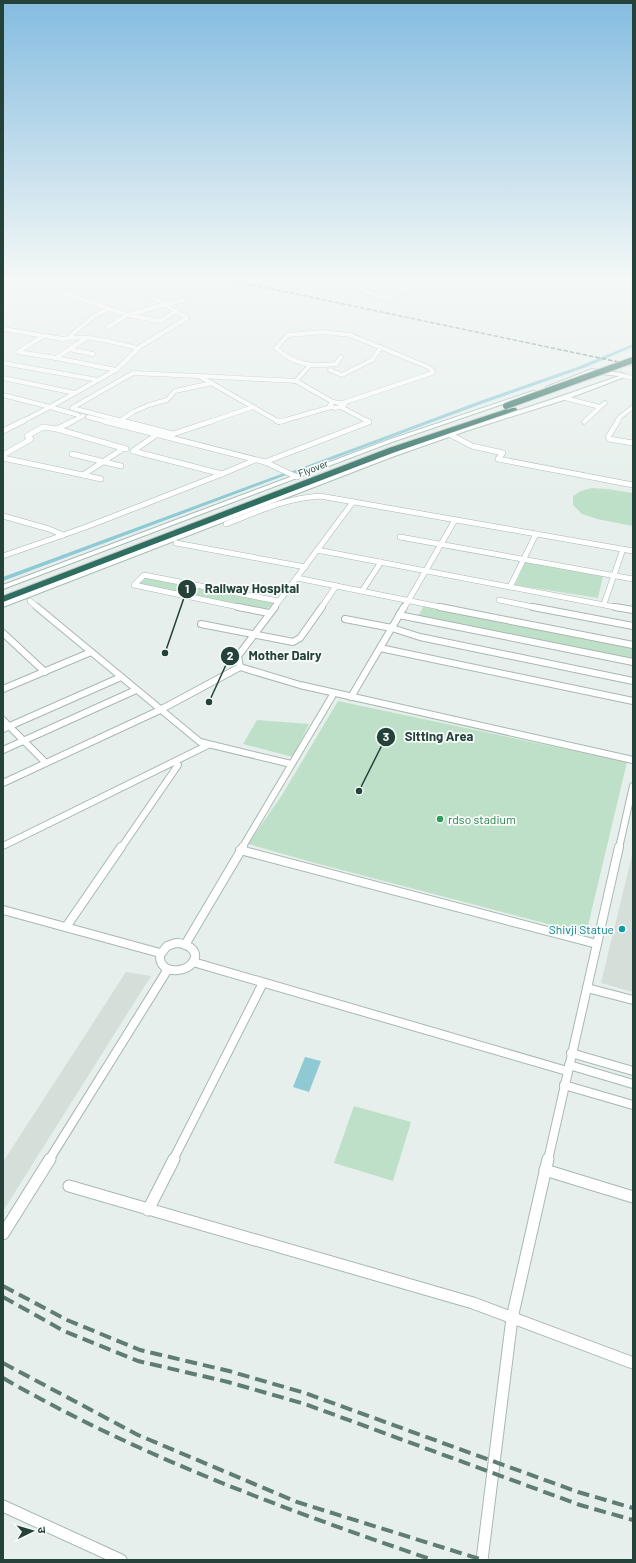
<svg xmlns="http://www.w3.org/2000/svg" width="636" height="1563" viewBox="0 0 636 1563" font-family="Barlow,'Noto Sans Devanagari',sans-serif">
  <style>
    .built { fill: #d4dfda }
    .green { fill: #bfe0c8 }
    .water { fill: #8ec9d4 }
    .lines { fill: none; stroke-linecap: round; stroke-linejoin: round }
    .canal { fill: #8ec9d4; fill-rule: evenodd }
    .street-far4-casing { stroke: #a8b8b2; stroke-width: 5 }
    .street-far3-casing { stroke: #a8b8b2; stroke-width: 6 }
    .street-far2-casing { stroke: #a8b8b2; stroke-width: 8 }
    .street-far1-casing { stroke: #a8b8b2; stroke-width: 10 }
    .street-casing { stroke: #a8b8b2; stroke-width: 13 }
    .secondary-casing { stroke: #a4bbb3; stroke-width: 2 }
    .highway-casing { stroke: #c2cac8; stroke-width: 2 }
    .street-far4 { stroke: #fff; stroke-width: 4 }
    .street-far3 { stroke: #fff; stroke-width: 5 }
    .street-far2 { stroke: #fff; stroke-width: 6 }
    .street-far1 { stroke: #fff; stroke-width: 8 }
    .street { stroke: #fff; stroke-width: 11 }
    .secondary { fill: #fff; fill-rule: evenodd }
    .highway { fill: #2f6f62; fill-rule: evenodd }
    .rail-far1 { stroke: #5f7d75; stroke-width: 1.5; stroke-dasharray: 4.5 2; stroke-linecap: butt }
    .rail { stroke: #5f7d75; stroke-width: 4; stroke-dasharray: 12 6; stroke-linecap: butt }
    .highway-bridge-casing { stroke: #c2cac8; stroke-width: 8; stroke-linecap: butt }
    .highway-bridge { stroke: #2f6f62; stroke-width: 6 }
    .leisure-dot { fill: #2e9e5b; stroke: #f7fbf9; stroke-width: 1.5 }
    .culture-dot { fill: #0f9aa8; stroke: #f7fbf9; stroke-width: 1.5 }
    .labels { text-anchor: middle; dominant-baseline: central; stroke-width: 3.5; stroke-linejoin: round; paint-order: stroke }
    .far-street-label { font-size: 10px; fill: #24423a; stroke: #f7fbf9 }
    .leisure-label { font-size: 12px; fill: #27864d; stroke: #f7fbf9; text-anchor: start }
    .culture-label { font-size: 12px; fill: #0d838f; stroke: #f7fbf9; text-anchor: end }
    .leader { fill: none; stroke: #24423a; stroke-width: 1.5 }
    .callout-dot { fill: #24423a; stroke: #f7fbf9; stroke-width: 1.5 }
    .mark-label { font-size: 12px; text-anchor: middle; font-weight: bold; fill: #fff }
    .callout-label { font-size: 13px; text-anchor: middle; font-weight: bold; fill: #24423a; stroke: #f7fbf9; stroke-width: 3.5; stroke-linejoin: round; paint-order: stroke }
  </style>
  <rect width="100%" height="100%" fill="#e6efeb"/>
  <g class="built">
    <polygon points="633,851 633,992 601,983"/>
    <polygon points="126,972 151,976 3,1211 3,1162"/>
  </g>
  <g class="green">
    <polygon points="592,488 608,489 633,493 633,526 597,519 582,514 573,505 573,496 581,491"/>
    <polygon points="526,561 603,576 598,598 515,585"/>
    <polygon points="147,577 275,602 265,610 139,584"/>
    <polygon points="424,606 633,647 633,660 418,616"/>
    <polygon points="338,701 627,762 586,934 315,863 248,844 282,795"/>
    <polygon points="257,720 309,724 293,757 243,744"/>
    <polygon points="354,1106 411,1122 393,1181 334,1163"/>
  </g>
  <polygon class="water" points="305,1057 321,1061 309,1092 293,1087"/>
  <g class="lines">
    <g class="canal">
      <polygon points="633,344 633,347 584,368 484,403 295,473 290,472 480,401 580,366"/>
      <polygon points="284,473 289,474 3,581 3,577"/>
    </g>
    <g class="street-far4-casing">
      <g id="street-far4">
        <polyline points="332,278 383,298 432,278"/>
        <polyline points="59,291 127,315 160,321 175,312"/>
        <polyline points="424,293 459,278"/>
        <polyline points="108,327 127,315 183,300"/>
        <path d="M3,329L63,339C88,334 114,343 138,348"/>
        <polyline points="43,336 18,352 56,358"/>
        <polyline points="70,336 93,317 109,308"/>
        <polyline points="69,349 93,354"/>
        <path d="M341,357L336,364C312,367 294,365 276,348L288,335L324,332L350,335L428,367L433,371L432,373L343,403"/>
        <polyline points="3,363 98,380"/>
        <polyline points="116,370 141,346 187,318 154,298"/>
        <polyline points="330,370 342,375 372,360 381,347"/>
        <polyline points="201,376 296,381 333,402"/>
        <polyline points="624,376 633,378"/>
        <polyline points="3,378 75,393"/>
        <polyline points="296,381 309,366"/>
        <polyline points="3,395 50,407 116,370 56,358 86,338"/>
        <polyline points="565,398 600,407 605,403"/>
        <polyline points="344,406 345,404 333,402 330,405 334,408 341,407 369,422"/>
        <polyline points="253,407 279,422"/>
        <polyline points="88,417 108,422"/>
        <polyline points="121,420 133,412 149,405 167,400 175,391 212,383"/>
        <polyline points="21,422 50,407 78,415"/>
        <polyline points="71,422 83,416"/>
        <polyline points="126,422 72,408 133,373 199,376 253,407"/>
        <polyline points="209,422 253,407"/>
        <polyline points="279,422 331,407"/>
        <polyline points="584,422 600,407"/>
        <polyline points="617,422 620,417 633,407"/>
      </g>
    </g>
    <g class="street-far3-casing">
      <g id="street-far3">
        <polyline points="73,421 57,429 126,449"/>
        <polyline points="104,421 265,462 297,477"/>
        <polyline points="122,421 173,434 212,421"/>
        <polyline points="277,421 283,421"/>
        <polyline points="618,421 608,437 609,439 633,443"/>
        <polyline points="3,431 23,421"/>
        <polyline points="156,435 133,451 222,474 255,460"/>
        <polyline points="451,435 472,446 503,453 498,459 633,485"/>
        <polyline points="72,454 121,466"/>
        <polyline points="3,455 31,439 27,436 43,427 57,429"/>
        <polyline points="3,458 83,475 124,448"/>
        <polyline points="265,462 369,422 367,421"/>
        <polyline points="83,475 101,479"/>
        <polyline points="3,516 49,529 63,535"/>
        <path d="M226,524C257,512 286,498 320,496L633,551"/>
        <polyline points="400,537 633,579"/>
        <polyline points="176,543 305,567"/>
        <polyline points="317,550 620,608"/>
        <polyline points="3,556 86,527 222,474"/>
        <polyline points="297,578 445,608"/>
        <polyline points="510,587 536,534"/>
        <polyline points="362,591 381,562"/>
        <polyline points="499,600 538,608"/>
        <polyline points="30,601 38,608"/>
        <polyline points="604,604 623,549"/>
        <polyline points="243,608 134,585 144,575 278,601"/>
        <polyline points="274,608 353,502"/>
        <polyline points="321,608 336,586"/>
        <polyline points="404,608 455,520"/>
      </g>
    </g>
    <g class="street-far2-casing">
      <g id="street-far2">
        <polyline points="37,607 200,742 291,764"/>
        <polyline points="238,607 269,613"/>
        <polyline points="440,607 633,645"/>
        <polyline points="533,607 633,626"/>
        <polyline points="615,607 633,610"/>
        <polyline points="399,615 633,662"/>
        <polyline points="345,619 392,628 420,637 633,681"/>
        <polyline points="201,624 293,642 300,638 322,607"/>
        <polyline points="3,633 45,672"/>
        <polyline points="380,648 633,701"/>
        <polyline points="240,667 300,685 633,760"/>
        <polyline points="3,689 91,652"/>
        <polyline points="351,697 404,607"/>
        <polyline points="3,720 46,763"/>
        <polyline points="3,729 121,677"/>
        <polyline points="3,750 136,690"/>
        <polyline points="3,783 160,710 240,667 238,656 275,607"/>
        <polyline points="3,846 208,745"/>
        <polyline points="121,848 178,765 175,762"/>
        <polyline points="242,848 334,693"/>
        <polyline points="619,848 633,786"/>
      </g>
    </g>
    <g class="street-far1-casing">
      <g id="street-far1">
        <polyline points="240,850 597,944"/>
        <polyline points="3,910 160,953"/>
        <polyline points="66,927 121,847"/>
        <path d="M176,943C185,943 201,950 193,962C187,971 168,974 162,964C160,962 160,958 160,955L167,946Z"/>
        <polyline points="185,945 243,847"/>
        <polyline points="193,962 567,1071"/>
        <polyline points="587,988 633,1000"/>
        <polyline points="571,1053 633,1071"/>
        <polyline points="569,1065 633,1084"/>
        <polyline points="564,1085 633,1105"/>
        <polyline points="49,1160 168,969"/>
        <polyline points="173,1160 263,983"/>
        <polyline points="548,1160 619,847"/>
      </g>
    </g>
    <g class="street-casing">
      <g id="street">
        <polyline points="545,1170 633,1197"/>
        <polyline points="69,1186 473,1303 633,1363"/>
        <polyline points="148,1210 174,1159"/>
        <polyline points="3,1234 50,1159"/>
        <polyline points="3,1506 121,1560"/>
        <polyline points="482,1560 512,1318 548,1159"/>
      </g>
    </g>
    <g class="secondary-casing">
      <g id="secondary">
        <path d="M592,369L622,373L627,376L567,399L469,430L392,457L3,607V602C131,553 259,502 388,455C464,427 542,404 619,376L592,373L551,388L546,387Z"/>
        <polygon points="533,391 538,392 392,442 3,589 3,585 388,440"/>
      </g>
    </g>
    <g class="highway-casing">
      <polygon id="highway" points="510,408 516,408 517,410 395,452 3,602 3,596 389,448"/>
    </g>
    <use href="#street-far4" class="street-far4"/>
    <use href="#street-far3" class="street-far3"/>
    <use href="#street-far2" class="street-far2"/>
    <use href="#street-far1" class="street-far1"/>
    <use href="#street" class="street"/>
    <use href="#secondary" class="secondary"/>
    <use href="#highway" class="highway"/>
    <polyline class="rail-far1" points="220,278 633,365"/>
    <g class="rail">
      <polyline points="3,1286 67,1320 140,1350 229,1371 305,1393 578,1492 633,1508"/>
      <polyline points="3,1297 64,1331 138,1361 228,1382 305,1404 580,1505 633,1520"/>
      <polyline points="3,1363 138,1435 297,1502 483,1560"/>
      <path d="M3,1378C138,1456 286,1510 433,1560"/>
    </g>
    <g class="highway-bridge-casing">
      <polyline id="highway-bridge" points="506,406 633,360"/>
    </g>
    <use href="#highway-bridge" class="highway-bridge"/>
  </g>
  <linearGradient id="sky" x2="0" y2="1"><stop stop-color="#84bce0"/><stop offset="0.56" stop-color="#f4f8f6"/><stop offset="1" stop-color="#f4f8f6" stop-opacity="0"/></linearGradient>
  <rect width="636" height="497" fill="url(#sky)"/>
  <circle class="leisure-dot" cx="440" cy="819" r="4"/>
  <circle class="culture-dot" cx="622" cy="929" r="4"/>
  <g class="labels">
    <g class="far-street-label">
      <text transform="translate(313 468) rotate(-21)">Flyover</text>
    </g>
    <g class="leisure-label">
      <text x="448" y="819">rdso stadium</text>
    </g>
    <g class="culture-label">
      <text x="614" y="929">Shivji Statue</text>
    </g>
  </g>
  <path class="leader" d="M165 653L187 589M209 702L230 656M359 791L386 737"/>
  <g class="callout-dot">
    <circle cx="165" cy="653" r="4"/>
    <circle cx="209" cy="702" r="4"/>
    <circle cx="359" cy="791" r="4"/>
    <circle cx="187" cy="589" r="10"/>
    <circle cx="230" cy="656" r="10"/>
    <circle cx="386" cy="737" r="10"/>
  </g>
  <g class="mark-label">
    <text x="187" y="593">1</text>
    <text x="230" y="660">2</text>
    <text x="386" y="741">3</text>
  </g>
  <g class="callout-label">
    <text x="252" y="593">Railway Hospital</text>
    <text x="285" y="660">Mother Dairy</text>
    <text x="439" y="741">Sitting Area</text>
  </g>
  <rect width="636" height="1563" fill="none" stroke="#24423a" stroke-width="8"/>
  <g transform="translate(32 1531) rotate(85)" stroke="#f7fbf9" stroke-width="3" paint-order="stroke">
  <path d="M0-3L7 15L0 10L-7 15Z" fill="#24423a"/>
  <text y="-6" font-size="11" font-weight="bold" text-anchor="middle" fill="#24423a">उ</text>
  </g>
</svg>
